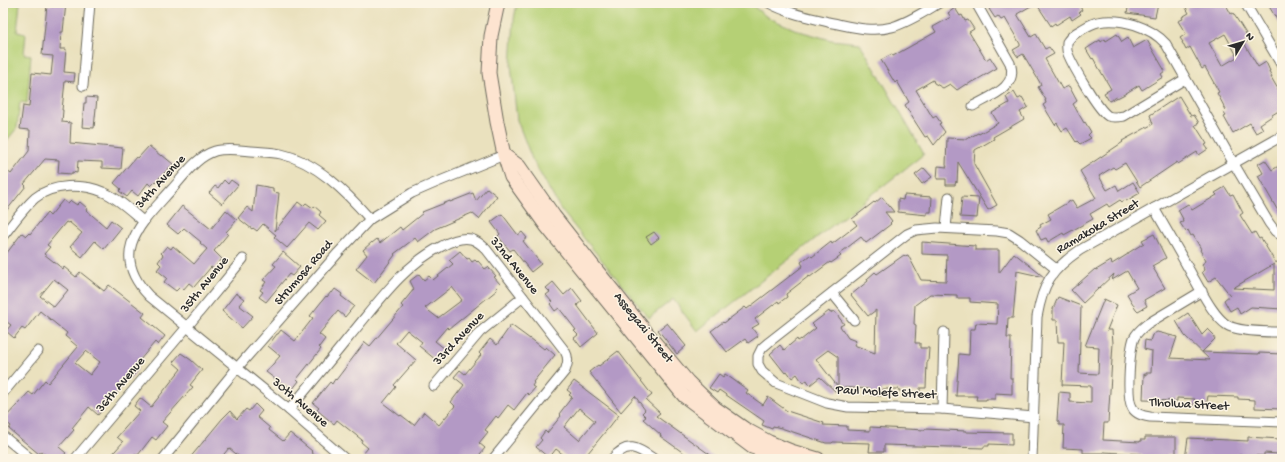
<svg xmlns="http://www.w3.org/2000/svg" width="1285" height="462" viewBox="0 0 1285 462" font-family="'Gochi Hand',sans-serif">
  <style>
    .green { fill: #b5d075; stroke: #707e50 }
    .building { fill: #b399c5; fill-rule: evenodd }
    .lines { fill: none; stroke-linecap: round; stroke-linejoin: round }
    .street-casing { stroke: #6e6b5e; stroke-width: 11 }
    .secondary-casing { stroke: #6e6b5e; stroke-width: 15 }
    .street { stroke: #fff; stroke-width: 9 }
    .secondary { stroke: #fde4d0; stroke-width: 13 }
    .labels { text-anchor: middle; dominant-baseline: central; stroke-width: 3; stroke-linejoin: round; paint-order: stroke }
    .street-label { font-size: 13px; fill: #2b2b2b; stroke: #fcf5e5 }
  </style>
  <rect width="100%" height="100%" fill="#fcf5e5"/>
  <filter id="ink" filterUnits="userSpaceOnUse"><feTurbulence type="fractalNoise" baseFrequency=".025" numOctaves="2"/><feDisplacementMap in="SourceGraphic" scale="8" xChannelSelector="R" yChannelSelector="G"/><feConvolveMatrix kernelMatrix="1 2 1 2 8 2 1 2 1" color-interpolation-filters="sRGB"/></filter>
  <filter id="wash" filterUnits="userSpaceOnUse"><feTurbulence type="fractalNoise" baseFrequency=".012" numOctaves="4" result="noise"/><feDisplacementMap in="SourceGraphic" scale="16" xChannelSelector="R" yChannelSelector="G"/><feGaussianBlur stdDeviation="0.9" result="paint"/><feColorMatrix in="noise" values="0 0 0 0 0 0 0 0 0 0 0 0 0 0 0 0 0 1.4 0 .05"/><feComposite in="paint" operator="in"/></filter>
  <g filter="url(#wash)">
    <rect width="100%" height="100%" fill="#eae1be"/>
    <g class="green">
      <polygon points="3,3 20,3 17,32 26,34 24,54 31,55 27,103 20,102 17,128 3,145"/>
      <polygon points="517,3 749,3 767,17 799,31 831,40 860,43 924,154 697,331 673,299 649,318 561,210 532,159 517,120 511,65 514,19"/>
    </g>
    <g id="blocks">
      <g class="building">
        <polygon points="51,3 66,3 63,32 61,32 60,49 66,49 64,72 75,73 74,82 65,81 62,110 63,110 62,122 71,123 70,143 123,148 121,169 102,168 102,162 78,161 77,173 72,172 72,174 58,173 59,160 45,159 24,184 26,186 3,215 3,168 11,174 29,151 30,130 20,129 23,106 29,107 32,73 51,75 53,56 42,55 47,5 51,5"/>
        <polygon points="990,3 1078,3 1082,10 1079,12 1081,14 1072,20 1070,16 1056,25 1055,23 1051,26 1036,3 1017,14 1031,37 1036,34 1045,49 1049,47 1054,54 1045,59 1062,89 1069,86 1077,101 1073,104 1084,123 1085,122 1091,132 1088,135 1091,138 1080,144 1077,141 1076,142 1067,128 1062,131 1057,123 1055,125 1043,105 1046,103 1045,100 1046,100 1038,87 1041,85 1039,81 1023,54 1018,57 1013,50 1020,46 1020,44 1005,18 1001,20 998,16 995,18 989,9 992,7"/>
        <polygon points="1129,3 1158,3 1155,17 1127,13"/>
        <path d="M1195,3H1225L1231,14L1233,13L1250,40L1244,43L1258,67L1266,62L1270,71H1269L1272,77H1271L1282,96V109L1272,115V116L1260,124L1263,129L1256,133L1250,123L1233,133L1224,117L1226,116L1223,112L1226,110L1217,93L1219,92L1205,67L1202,69L1190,47L1186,50L1182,42H1183L1180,38L1186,34L1178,21L1183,19L1182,17L1189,13L1186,8ZM1225,34L1236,54H1235L1237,57L1222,66L1209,43Z"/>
        <polygon points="1267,3 1280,3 1282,6 1282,28"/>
        <polygon points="955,8 960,16 962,15 965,21 968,20 974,29 969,32 986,60 990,57 997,68 973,82 973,81 967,85 966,84 957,90 950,84 943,88 934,83 933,80 916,90 933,118 936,116 941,123 939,124 945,132 934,145 928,136 925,137 914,120 905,105 909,102 897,81 895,83 881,60 892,54 893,56 936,32 933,27 951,17 948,13"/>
        <polygon points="1117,34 1122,42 1128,38 1133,48 1147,40 1165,71 1161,74 1163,77 1142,90 1139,85 1123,95 1117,98 1117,97 1109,101 1104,93 1111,89 1093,58 1092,59 1086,49 1100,40 1101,42 1105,39 1106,41"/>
        <polygon points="1014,92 1018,99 1022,97 1028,107 1020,112 1024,119 993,137 994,139 975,150 974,164 997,205 988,210 958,162 957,183 956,181 955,185 946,185 946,179 937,179 938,166 947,167 946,165 947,138 967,139 978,133 979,134 998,123 992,113 1009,103 1006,97"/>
        <polygon points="1179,96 1191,116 1194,115 1199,123 1195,125 1207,144 1205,145 1208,149 1199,155 1197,152 1178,164 1177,162 1140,187 1125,163 1115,169 1113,167 1099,176 1107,190 1116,185 1119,191 1133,182 1140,193 1126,201 1125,200 1122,202 1120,200 1109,207 1107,204 1090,214 1093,219 1064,235 1063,233 1048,242 1046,238 1041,240 1036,230 1041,227 1040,225 1051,219 1048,214 1072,200 1077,208 1096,198 1080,171 1123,142 1122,141 1153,124 1150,115"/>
        <polygon points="86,97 97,98 94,128 82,127 84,103 86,103"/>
        <polygon points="149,146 161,156 162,155 173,164 151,186 148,183 138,196 132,191 127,197 119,191 121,189 114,183 136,157 138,158"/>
        <polygon points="1265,160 1272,170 1282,164 1282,218 1258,176 1263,173 1258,164"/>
        <polygon points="924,168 932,177 922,184 915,175"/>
        <polygon points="224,180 228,184 231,180 238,185 222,204 209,193 215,186 218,188"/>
        <polygon points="256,185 273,188 273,192 279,193 275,231 298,202 303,206 306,203 313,208 314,206 321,212 319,215 326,221 318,230 309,223 287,248 274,237 276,235 263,224 257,231 253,228 252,229 238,218 247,207 253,212"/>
        <path d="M1225,187L1230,195L1233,194L1243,213L1240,215L1252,234L1255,232L1259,239L1261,238L1275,262L1282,263V309L1251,307L1240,314L1237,307L1230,311L1224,300L1230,295L1216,277L1208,282L1202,272L1205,270L1202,264L1206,261L1200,250L1201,249L1193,235L1191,236L1188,230L1186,232L1180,223L1183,222L1182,219H1183L1178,210L1188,204L1192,210L1217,195L1215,193ZM1274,264V290L1233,288Z"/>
        <polygon points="487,188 497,196 479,219 472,213 435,229 418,242 415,238 394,254 395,255 374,283 356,269 367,255 363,250 372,242 372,243 377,239 380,243 400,227 402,230 423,213 422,212 450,201 450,202 473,193 476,201"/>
        <polygon points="904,195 932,197 931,212 927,212 927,215 898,212 898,199 903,200"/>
        <polygon points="882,197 894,212 885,212 892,221 890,223 891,224 866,243 861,237 839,254 841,256 831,263 830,262 810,277 809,276 786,294 787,297 779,303 778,301 755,319 759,324 752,328 758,336 748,343 745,339 727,352 711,331 723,322 724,323 745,307 747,309 803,266 801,262 810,255 812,257 831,242 832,244 857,225 852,219 874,202 875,203"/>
        <polygon points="962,197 979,198 977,218 960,217"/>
        <path d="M63,200L68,204L71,201L77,205L80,202L87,208L86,210L106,227L111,220L121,228L104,249L95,241L82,257L70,247L82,233L69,222L68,223L66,222L47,245L50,247L44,254L63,269L64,267L76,277L80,272L104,291L109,285L145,313L142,317L165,336L158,345L155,342L134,367L138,369L129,380L128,379L98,415L89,407L72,428L74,430L59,447L66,453L60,459H50L41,451L39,454L9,429L11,426L6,422L8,420L5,418L29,392L33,395L45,380L48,383L78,347L65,336L67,333L40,311L25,330L22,328L14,338L6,331L11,325L3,319V258L22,233L26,236L29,233L30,234L47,213L50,216ZM54,279L68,290L54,307L40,296ZM86,351L100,362L90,375L75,363Z"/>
        <polygon points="182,206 211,229 226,210 237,220 226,232 228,234 214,251 222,259 214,269 211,267 194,287 189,283 183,290 180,287 176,291 164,282 167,278 157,270 161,265 158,262 163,255 161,253 167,246 171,249 173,246 194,264 207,249 200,243 201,242 184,228 178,234 167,225"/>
        <polygon points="502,214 518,235 522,232 527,238 523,241 541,264 531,272 513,249 510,251 498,236 500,234 491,222"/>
        <polygon points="654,232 659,238 651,244 646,237"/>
        <polygon points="1154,234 1166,258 1152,266 1165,288 1144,300 1147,306 1138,311 1136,309 1127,294 1137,288 1127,271 1112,280 1114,274 1083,303 1071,290 1095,269 1096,270 1111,261 1112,264 1128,254 1128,253 1144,243 1142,240"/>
        <path d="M922,242L975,246V250H999V273L1014,253L1044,277L1017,271L1013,318H1008L1007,338H1011L1010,378H1012V394L995,393V399H986V400H976L977,396H956L959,354L969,355L970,329H975L976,323L997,324L998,304L970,302V298H957V295L930,294L915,305L914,324L916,325L915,343H920V348H929L928,362H927L926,388H920V392L899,391V389H882L881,396L870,395V389L838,387L839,389L836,392L820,377L810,385L807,380L803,383L797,374L792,378L787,371L785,373L770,354L780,345L784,350L797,339L798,341L801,339V340L816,328L812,324L829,311L830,313L834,311L844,324L840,326L848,338L856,341L854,345L875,353L876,310L868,316L851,295L868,281L867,279L875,272L877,274L904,255L905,256L908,255L921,280L946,281L947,255L922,254ZM828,350L838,357V387L816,359Z"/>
        <path d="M460,251L467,259L469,258L472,262L475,260L477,262L478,261L485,269L488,267L496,276L494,277L500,284L496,288L497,290L449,329L447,327L435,341L445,349L436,360L419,346L422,342L407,330L396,343L416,360L394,385L396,387L383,403L400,416L401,415L414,425L424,412L439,425L455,406L451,402L464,385L454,377L460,370L465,374L481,355L479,353L490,339L497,345L511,325L530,339V338L544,349L546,347L555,355L533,382L534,383L532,386L535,388L529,395L527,393L514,410L508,405L498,418L496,416L485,430L488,432L479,443L485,448L476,459H367L362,455L368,448L361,442L362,440L337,420L334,424L317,410L319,408L313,403L330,382L332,384L335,379L336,380L365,342L370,346L403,307L401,305L414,289L410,281L419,274L424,280L429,276L433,280L453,264L449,260ZM452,287L462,300L438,318L425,308Z"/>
        <polygon points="283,252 300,267 292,276 289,274 266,302 259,297 263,292 260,290 266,282 263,280 276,266 273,264"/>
        <polygon points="553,282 564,295 572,288 582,301 577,305 598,333 581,347 574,338 578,335 574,331 576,330 559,308 555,311 550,304 552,302 546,295 550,292 546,288"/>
        <polygon points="335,289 342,294 341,296 354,306 345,317 338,311 319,334 325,339 319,347 321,349 297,379 299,381 292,390 285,384 283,385 266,372 280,356 268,346 277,334 278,334 281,330 295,341 313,318 310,316 326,296 327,297 331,292 332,293"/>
        <polygon points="236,293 244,299 239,305 253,316 242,328 222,311"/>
        <polygon points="1058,297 1081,306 1079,373 1098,374 1099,347 1085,346 1104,299 1117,305 1107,330 1112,330 1113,343 1108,423 1104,423 1103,440 1140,442 1140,440 1145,440 1145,437 1176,437 1176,455 1167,454 1167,459 1142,459 1142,454 1140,454 1103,452 1103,453 1083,453 1083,449 1063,448 1064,425 1059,425 1059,422 1057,421 1059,392 1070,393 1070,402 1091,403 1091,386 1062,385 1064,342 1058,342 1057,320 1053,320 1053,309"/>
        <polygon points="1188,313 1202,335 1208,329 1214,335 1213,336 1215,339 1202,352 1259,354 1259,353 1282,354 1282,409 1255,408 1255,400 1238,399 1238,397 1208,396 1206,407 1194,406 1195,399 1177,398 1177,401 1143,400 1144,374 1146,375 1146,373 1151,373 1152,351 1144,349 1145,340 1150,341 1152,335 1157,332 1177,337 1170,358 1210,360 1185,336 1176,321"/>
        <polygon points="667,323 686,346 677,354 658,330"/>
        <polygon points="618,351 652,395 646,400 660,413 656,416 716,459 692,459 660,436 661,435 643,419 646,417 642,413 645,410 635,396 621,412 589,372 598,365 599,366"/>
        <polygon points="181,353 191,360 202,370 190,385 193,387 162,422 167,426 156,440 152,437 138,455 136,453 131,459 108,459 123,442 117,437 140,411 134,406 140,398 151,407 181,369 173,362"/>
        <polygon points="719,374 723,377 725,374 748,390 746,393 763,405 768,397 787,411 824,423 823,425 847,426 847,430 870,431 870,427 925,430 925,429 966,431 966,432 1012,433 1012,445 989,444 989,446 984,446 984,448 884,445 884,452 869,452 870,443 833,442 832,443 826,443 781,428 773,426 772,429 762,425 764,421 719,390 717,393 709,388"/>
        <path d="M574,381L619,415L583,459H569L556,449L549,458L536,447L542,440L540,438L545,431L547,433L561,416L559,414L572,397L569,395L571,393L567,390ZM579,408L595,421L579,440L564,427Z"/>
        <polygon points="255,404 262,411 257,417 270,428 269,430 283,441 290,433 312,451 311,452 319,459 242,459 229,448 220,459 189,459 222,419 230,411 237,419 246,409 249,411"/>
        <polygon points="1248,437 1280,439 1279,454 1264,453 1264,456 1239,455 1239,458 1200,458 1200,459 1185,459 1188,438 1248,441"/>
      </g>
    </g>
  </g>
  <g filter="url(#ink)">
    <use href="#blocks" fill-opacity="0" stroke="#6e6b5e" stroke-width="1"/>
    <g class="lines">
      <g class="street-casing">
        <g id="street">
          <path d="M769,3C787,13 808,17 828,22C849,26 871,33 892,27C909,22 924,12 939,3"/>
          <polyline points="1245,3 1282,66"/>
          <path d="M1185,79L1124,116C1119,117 1113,118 1108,116C1098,110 1073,66 1068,54C1066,50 1067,46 1067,42C1071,36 1075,33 1081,30C1086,27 1092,23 1098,22C1121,17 1151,27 1166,44L1234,164L1269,223L1275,231L1282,236"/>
          <polyline points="83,86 90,3"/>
          <path d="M973,106C991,96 1019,87 1010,63L976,3"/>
          <path d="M1154,208C1167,231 1180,253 1192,275C1201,290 1213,316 1227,325C1238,332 1269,332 1282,332"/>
          <polyline points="946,228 949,197"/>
          <path d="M3,236C13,223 23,209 35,198C52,184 83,183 103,192C118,198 131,211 143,221"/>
          <path d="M1202,291L1147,324C1142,328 1137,332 1134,338C1130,349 1126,396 1132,407C1135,414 1143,416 1150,417L1282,422"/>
          <polyline points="832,293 854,320"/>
          <polyline points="434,386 480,332 523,297"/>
          <polyline points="3,393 38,351"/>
          <polyline points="942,409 944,332"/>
          <path d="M289,410C309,386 329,362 349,337C377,304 402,266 442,246C451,241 461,237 471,239C477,241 482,245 486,249L565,351C569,358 568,363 565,371L493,459"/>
          <polyline points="1034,417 942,409 848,407 827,403 776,383 762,371 758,364 758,356 762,348 769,342 898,241 907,234 916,230 937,228 997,231 1009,233 1020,240 1056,269"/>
          <polyline points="3,436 31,459"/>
          <polyline points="75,459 187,327 243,259"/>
          <polyline points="163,459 237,368 338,253 370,219 412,193 435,183 504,155"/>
          <path d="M345,459L289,410L149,296C107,252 142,223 172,189C185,175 196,157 215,151C226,148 239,150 251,151C261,152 272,152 281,154C317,162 347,193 370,219"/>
          <path d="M612,459C627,441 637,447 654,459"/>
          <path d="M1032,459L1037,317C1043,283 1051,270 1080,250L1282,136"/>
        </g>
      </g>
      <g class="secondary-casing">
        <g id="secondary">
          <polyline points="498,3 491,36 489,73 497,122 504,155 511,177 547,227 684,396 752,447 787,459"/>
          <polyline points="504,155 519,166 554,216 594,267 647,333 688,382 715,408 745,429 769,442 791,451 818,459"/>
        </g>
      </g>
      <use href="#street" class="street"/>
      <use href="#secondary" class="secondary"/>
    </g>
  </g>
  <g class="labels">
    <g class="street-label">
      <text transform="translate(161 182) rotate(-48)">34th Avenue</text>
      <text transform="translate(1098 227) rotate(-31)">Ramakoka Street</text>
      <text transform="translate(514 266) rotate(51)">32nd Avenue</text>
      <text transform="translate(304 273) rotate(-49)">Strumosa Road</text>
      <text transform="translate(205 285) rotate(-51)">35th Avenue</text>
      <text transform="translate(643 328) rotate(51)">Assegaai Street</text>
      <text transform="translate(459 339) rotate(-47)">33rd Avenue</text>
      <text transform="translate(121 385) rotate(-50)">36th Avenue</text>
      <text transform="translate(886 393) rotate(3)">Paul Molefe Street</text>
      <text transform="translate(300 403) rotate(40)">30th Avenue</text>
      <text transform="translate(1189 405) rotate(3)">Tlholwa Street</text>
    </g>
  </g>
  <rect width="1285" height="462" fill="none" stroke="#fcf5e5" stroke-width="16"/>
  <g transform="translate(1243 42) rotate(52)" stroke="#fcf5e5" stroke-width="3" paint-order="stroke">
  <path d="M0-3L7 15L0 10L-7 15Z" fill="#2b2b2b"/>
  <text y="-6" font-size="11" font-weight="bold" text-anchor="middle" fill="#2b2b2b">N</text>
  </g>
</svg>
